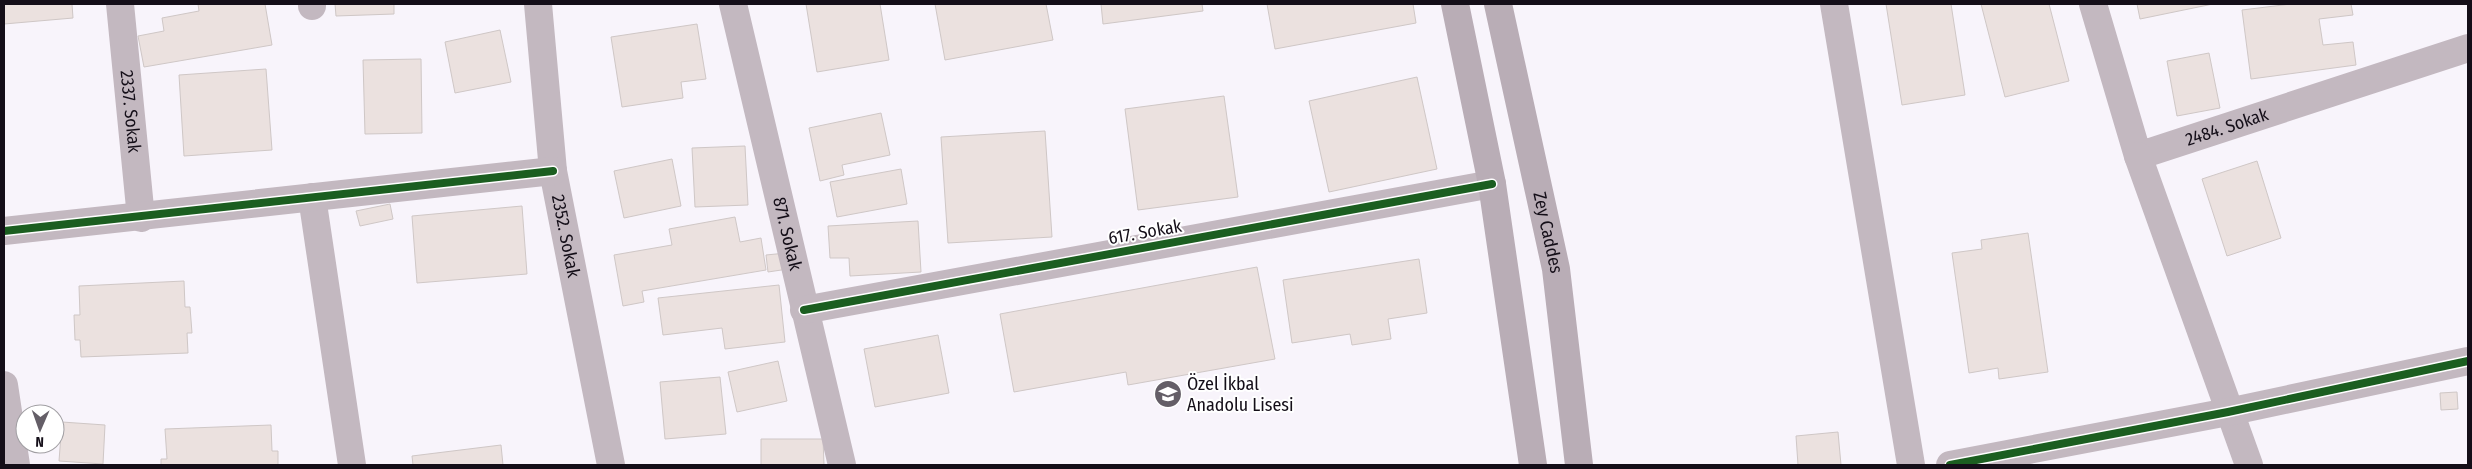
<svg xmlns="http://www.w3.org/2000/svg" width="2472" height="469" viewBox="0 0 2472 469" font-family="'Fira Sans Condensed',sans-serif">
  <style>
    .building { fill: #ebe1df; stroke: #cfc7c6 }
    .lines { fill: none; stroke-linecap: round; stroke-linejoin: round }
    .street { stroke: #c3b8c0; stroke-width: 28 }
    .secondary { stroke: #b9adb6; stroke-width: 28 }
    .cycleway-casing { stroke: #fff; stroke-width: 11 }
    .cycleway { stroke: #1b5e20; stroke-width: 8 }
    .labels { text-anchor: middle; dominant-baseline: central; stroke-width: 4; stroke-linejoin: round; paint-order: stroke }
    .street-label { font-size: 18px; fill: #140e18; stroke: #fff }
    .poi-label { font-size: 18px; fill: #140e18; stroke: #fff; text-anchor: start }
  </style>
  <rect width="100%" height="100%" fill="#f8f4fb"/>
  <g class="building">
    <polygon points="4,4 72,4 73,18 4,24"/>
    <polygon points="198,4 265,4 272,45 144,67 138,36 164,31 162,18 199,11"/>
    <polygon points="335,4 394,4 394,14 336,16"/>
    <polygon points="806,4 880,4 889,60 817,72"/>
    <polygon points="935,4 1046,4 1053,40 945,60"/>
    <polygon points="1101,4 1202,4 1203,11 1103,24"/>
    <polygon points="1267,4 1413,4 1416,23 1275,49"/>
    <polygon points="1886,4 1951,4 1965,95 1902,105"/>
    <polygon points="1981,4 2049,4 2069,81 2005,97"/>
    <polygon points="2137,4 2213,4 2140,19"/>
    <polygon points="2291,4 2351,4 2353,15 2319,19 2323,45 2353,42 2356,65 2251,79 2242,10"/>
    <polygon points="697,24 706,79 681,82 683,98 622,107 611,37"/>
    <polygon points="500,30 511,82 455,93 445,42"/>
    <polygon points="2209,53 2220,108 2177,116 2167,61"/>
    <polygon points="421,59 422,133 365,134 363,60"/>
    <polygon points="266,69 272,150 184,156 179,75"/>
    <polygon points="1417,77 1437,169 1329,192 1309,101"/>
    <polygon points="1224,96 1238,197 1138,210 1125,109"/>
    <polygon points="881,113 890,155 842,165 844,175 820,181 809,128"/>
    <polygon points="1045,131 1052,237 948,243 941,137"/>
    <polygon points="745,146 748,205 695,207 692,148"/>
    <polygon points="672,159 681,206 624,218 614,171"/>
    <polygon points="2257,161 2281,238 2227,256 2202,179"/>
    <polygon points="901,169 907,204 837,217 830,182"/>
    <polygon points="390,204 393,219 360,226 356,211"/>
    <polygon points="522,206 527,274 417,283 412,216"/>
    <polygon points="735,217 740,242 761,238 766,270 642,291 644,302 623,306 614,255 672,245 669,229"/>
    <polygon points="918,221 921,272 850,276 849,258 830,258 828,226"/>
    <polygon points="2028,233 2048,372 1999,379 1998,368 1969,373 1952,253 1982,249 1981,240"/>
    <polygon points="786,253 788,269 768,272 766,255"/>
    <polygon points="1419,259 1427,313 1388,319 1391,339 1352,345 1350,334 1292,343 1283,280"/>
    <polygon points="1257,267 1275,359 1128,385 1126,372 1014,392 1000,314"/>
    <polygon points="184,281 185,307 190,307 192,333 187,333 188,353 81,357 80,340 75,340 74,315 80,315 79,286"/>
    <polygon points="779,285 785,342 725,349 722,328 663,335 658,298"/>
    <polygon points="938,335 949,393 875,407 864,349"/>
    <polygon points="778,361 787,401 737,412 728,372"/>
    <polygon points="720,377 726,434 665,439 660,382"/>
    <polygon points="2457,392 2458,409 2441,410 2440,393"/>
    <polygon points="62,422 105,425 103,464 59,461"/>
    <polygon points="271,425 272,451 278,451 278,465 161,465 161,459 167,459 165,429"/>
    <polygon points="1838,432 1841,465 1798,465 1796,436"/>
    <polygon points="761,439 823,439 824,465 761,465"/>
    <polygon points="501,445 503,465 413,465 412,456"/>
  </g>
  <g class="lines">
    <g class="street">
      <path id="s1" d="M120,4L141,218"/>
      <polyline points="312,4 312,6"/>
      <path id="s2" d="M538,4L553,171L611,465"/>
      <path id="s3" d="M733,4L842,465"/>
      <polyline points="1834,4 1911,465"/>
      <path id="s4" d="M2093,4L2138,156L2468,48"/>
      <polyline points="2138,156 2249,465"/>
      <polyline points="312,197 352,465"/>
      <polyline points="4,231 553,171"/>
      <polyline points="804,310 1492,184"/>
      <polyline points="4,385 16,465"/>
      <polyline points="1950,465 2228,412 2468,361"/>
    </g>
    <g class="secondary">
      <polyline points="1455,4 1492,184 1533,465"/>
      <path id="s5" d="M1498,4L1556,269L1579,465"/>
    </g>
    <g class="cycleway-casing">
      <g id="cycleway">
        <polyline points="4,231 553,171"/>
        <polyline points="804,310 1492,184"/>
        <polyline points="1950,465 2228,412 2468,361"/>
      </g>
    </g>
    <use href="#cycleway" class="cycleway"/>
  </g>
  <defs>
    <g id="school-disc" transform="scale(1.4375)"><circle r="9.5" fill="#645e67" stroke="#fff"/><path d="M0-5L7-2L0 1L-7-2ZM-4 1L0 2.5L4 1V4Q0 6-4 4Z" fill="#fff"/></g>
  </defs>
  <g fill-rule="evenodd">
    <use href="#school-disc" x="1168" y="394"/>
  </g>
  <g class="labels">
    <g class="street-label">
      <text stroke="none"><textPath href="#s1" startOffset="108">2337. Sokak</textPath></text>
      <text stroke="none"><textPath href="#s4" startOffset="252">2484. Sokak</textPath></text>
      <text transform="translate(1145 232) rotate(-10)">617. Sokak</text>
      <text stroke="none"><textPath href="#s5" startOffset="234">Zey Caddes</textPath></text>
      <text stroke="none"><textPath href="#s3" startOffset="236">871. Sokak</textPath></text>
      <text stroke="none"><textPath href="#s2" startOffset="234">2352. Sokak</textPath></text>
    </g>
    <g class="poi-label">
      <text x="1187" y="384">Özel İkbal<tspan x="1187" dy="21">Anadolu Lisesi</tspan></text>
    </g>
  </g>
  <rect width="2472" height="469" fill="none" stroke="#140e18" stroke-width="10"/>
  <g transform="translate(40 429) rotate(182)"><circle r="24" fill="#ffffff" stroke="#a19fa3"/>
  <path d="M0-4L9 19L0 12L-9 19Z" fill="#645e67"/>
  <text y="-8" font-size="14" font-weight="bold" text-anchor="middle" fill="#140e18">N</text>
  </g>
</svg>
